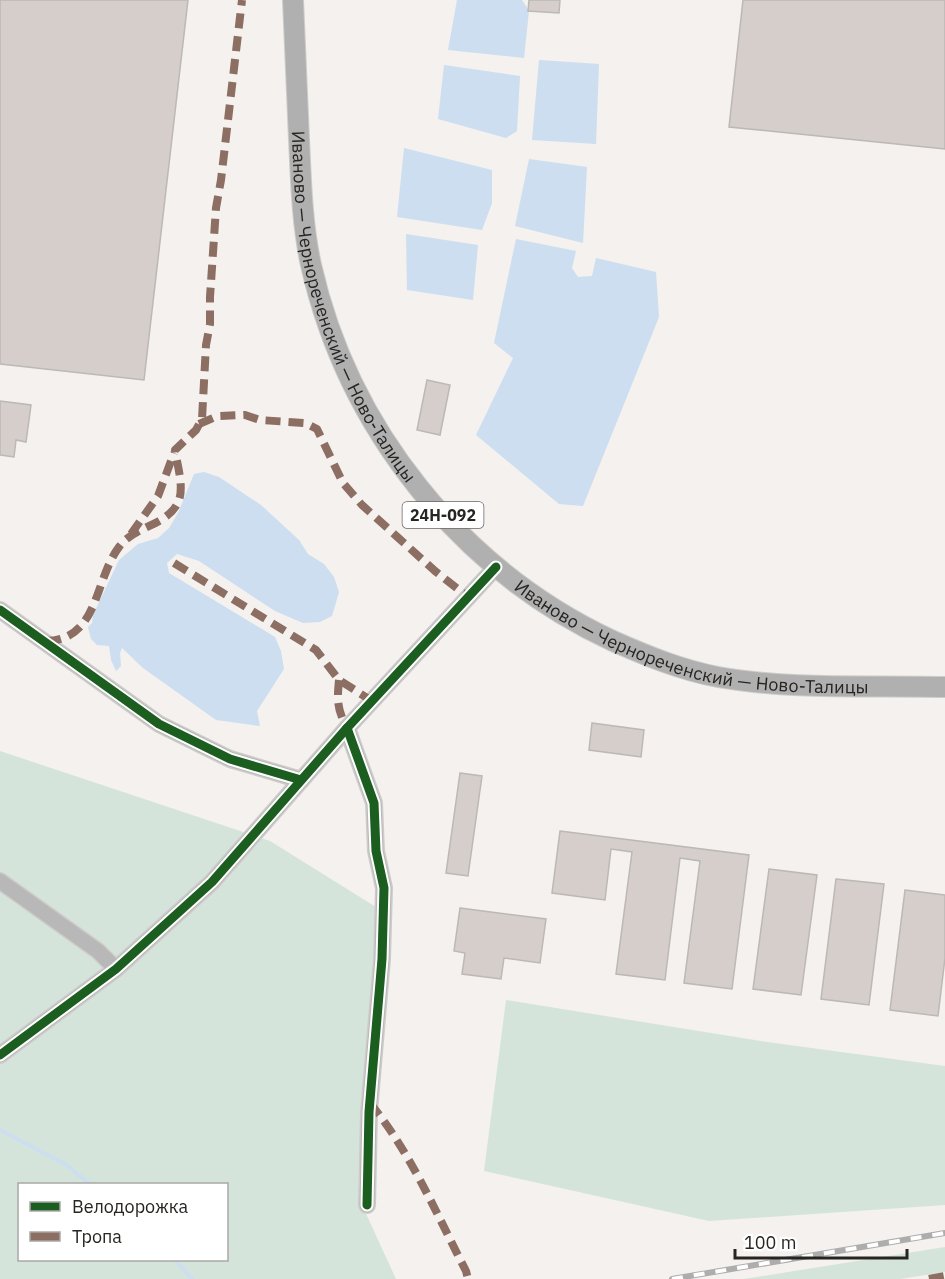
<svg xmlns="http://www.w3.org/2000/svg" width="945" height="1279" viewBox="0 0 945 1279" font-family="'IBM Plex Sans',sans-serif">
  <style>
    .green { fill: #d5e4da; fill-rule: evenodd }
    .water { fill: #ccdeef }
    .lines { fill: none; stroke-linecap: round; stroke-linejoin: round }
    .stream { stroke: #ccdeef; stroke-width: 4 }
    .building { fill: #d6ceca; stroke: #bbb8b6; stroke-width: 1.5 }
    .minor-casing { stroke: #ceccca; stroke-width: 18 }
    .major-casing { stroke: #ceccca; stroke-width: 22 }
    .minor { stroke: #b8b8b8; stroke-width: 15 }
    .major { stroke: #b0b0b1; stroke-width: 20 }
    .rail-casing { stroke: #aeadac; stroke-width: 6 }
    .rail { stroke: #fff; stroke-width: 4; stroke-dasharray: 11; stroke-linecap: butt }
    .quiet { stroke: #8d6e63; stroke-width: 8; stroke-dasharray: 15 8; stroke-linecap: butt }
    .cycleway-casing { stroke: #fff; stroke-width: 13 }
    .cycleway { stroke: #1b5e20; stroke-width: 9 }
    .labels { text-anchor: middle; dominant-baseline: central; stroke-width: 5; stroke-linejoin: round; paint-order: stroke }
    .shield { fill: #fff; stroke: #686664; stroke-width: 1.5 }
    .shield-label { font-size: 16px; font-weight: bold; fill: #272522 }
    .street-label { font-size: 18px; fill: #272522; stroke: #fff }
  </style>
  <rect width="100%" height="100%" fill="#f4f1ee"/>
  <g class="green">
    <path d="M0,751L270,841L392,917L362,1205L396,1279H0ZM20,1184H226V1260H20Z"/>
    <polygon points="506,1000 767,1042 945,1066 945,1205 709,1221 484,1171"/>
    <polygon points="945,1247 945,1272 900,1279 744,1279"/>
  </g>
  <g class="water">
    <polygon points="457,0 522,0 529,11 524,58 448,50"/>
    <polygon points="539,60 599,64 596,144 532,140"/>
    <polygon points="444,65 520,76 517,131 506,138 438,119"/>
    <polygon points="404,148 492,170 492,203 482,230 397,217"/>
    <polygon points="529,159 587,167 583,243 515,226"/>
    <polygon points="406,234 478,245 473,300 407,290"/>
    <polygon points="516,239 576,251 572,268 578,277 592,276 596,258 656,272 659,317 583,506 559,504 476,435 513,358 494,343"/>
    <polygon points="204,472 219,477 261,505 299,540 308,554 324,564 334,577 339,592 332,616 320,622 303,623 275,611 199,561 177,554 167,563 169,573 275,637 281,651 284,669 257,711 260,726 216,720 143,668 122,648 120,653 121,666 116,671 111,660 109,646 97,645 91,639 88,627 92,623 93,615 119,560 138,544 158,538 169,528 178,513 194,474"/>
  </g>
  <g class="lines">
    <g class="stream">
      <polyline points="0,1130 65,1164 90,1184"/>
      <polyline points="175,1260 192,1279"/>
    </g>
  </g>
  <g class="building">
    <polygon points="0,0 188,0 144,380 0,364"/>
    <polygon points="529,0 560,0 559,13 528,11"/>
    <polygon points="743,0 945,0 945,149 729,127"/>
    <polygon points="427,380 450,385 440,435 417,430"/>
    <polygon points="0,401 31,405 26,442 16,440 14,457 0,455"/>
    <polygon points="592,723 644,730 641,757 589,750"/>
    <polygon points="460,773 482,776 468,876 446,873"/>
    <polygon points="560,831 749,855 732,989 684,983 700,861 680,858 665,980 616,974 632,852 611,849 605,900 552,893"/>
    <polygon points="769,869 817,875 801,995 753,989"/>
    <polygon points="836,879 884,884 869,1005 821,999"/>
    <polygon points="905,890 945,895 945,958 938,1016 890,1010"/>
    <polygon points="460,908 546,919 540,963 504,958 501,979 462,974 465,953 454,951"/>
  </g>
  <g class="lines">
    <g class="minor-casing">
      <g id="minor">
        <polyline points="0,610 159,724 230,759 301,780"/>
        <polyline points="347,728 374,803 376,851 384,888 382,959 369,1112 367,1205"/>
        <polyline points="0,881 98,951 116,969"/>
        <polyline points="0,1055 116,969 212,882 347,728 496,567"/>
      </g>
    </g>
    <g class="major-casing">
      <g id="major">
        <path id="s1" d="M293,0C295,46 297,92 299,139C301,181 302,224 311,265C348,429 461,570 613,641C647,656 681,670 718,677C792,690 870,685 945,687"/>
      </g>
    </g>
    <use href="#minor" class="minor"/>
    <use href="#major" class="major"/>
    <g class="rail-casing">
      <polyline id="rail" points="672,1279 945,1233"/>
    </g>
    <use href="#rail" class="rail"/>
    <g class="quiet">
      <polyline points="199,424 218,416 245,415 260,420 305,423 317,429 343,483 362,505 435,571 463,593 470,596"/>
      <polyline points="131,534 158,496 174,453"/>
      <polyline points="174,563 316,650 339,680 372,701"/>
      <path d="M46,641C99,640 94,580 119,547C135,525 169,526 179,500C184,486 177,464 175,450L196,430L202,419L206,345L210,324V297L216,208L221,180L242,0"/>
      <path d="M339,680C337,701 337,709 347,728"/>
      <path d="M370,1103C411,1153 436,1213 466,1271L468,1279"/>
      <polyline points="929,1279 945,1276"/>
    </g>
    <g class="cycleway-casing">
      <g id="cycleway">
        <polyline points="0,610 159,724 230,759 301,780"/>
        <polyline points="347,728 374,803 376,851 384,888 382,959 369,1112 367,1205"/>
        <polyline points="0,1055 116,969 212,882 347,728 496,567"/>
      </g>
    </g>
    <use href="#cycleway" class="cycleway"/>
  </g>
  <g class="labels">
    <rect class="shield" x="402.5" y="502" width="81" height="26" rx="4.5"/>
    <g class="shield-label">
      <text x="443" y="515">24Н-092</text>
    </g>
    <g class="street-label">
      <text stroke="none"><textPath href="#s1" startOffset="318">Иваново — Чернореченский — Ново-Талицы</textPath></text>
      <text stroke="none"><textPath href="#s1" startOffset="840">Иваново — Чернореченский — Ново-Талицы</textPath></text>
    </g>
  </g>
  <rect x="18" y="1183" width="210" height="78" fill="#ffffff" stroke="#a9a8a7" stroke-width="1.5"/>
  <rect x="30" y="1202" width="30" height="9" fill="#1b5e20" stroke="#a9a8a7" stroke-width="1.5"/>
  <text x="72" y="1213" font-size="18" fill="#272522">Велодорожка</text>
  <rect x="30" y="1232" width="30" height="9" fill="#8d6e63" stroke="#a9a8a7" stroke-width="1.5"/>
  <text x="72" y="1243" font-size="18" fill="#272522">Тропа</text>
  <path d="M735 1249v9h172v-9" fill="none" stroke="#272522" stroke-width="3"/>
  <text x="744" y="1249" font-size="18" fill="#272522" stroke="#ffffff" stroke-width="4.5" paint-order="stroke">100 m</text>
</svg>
